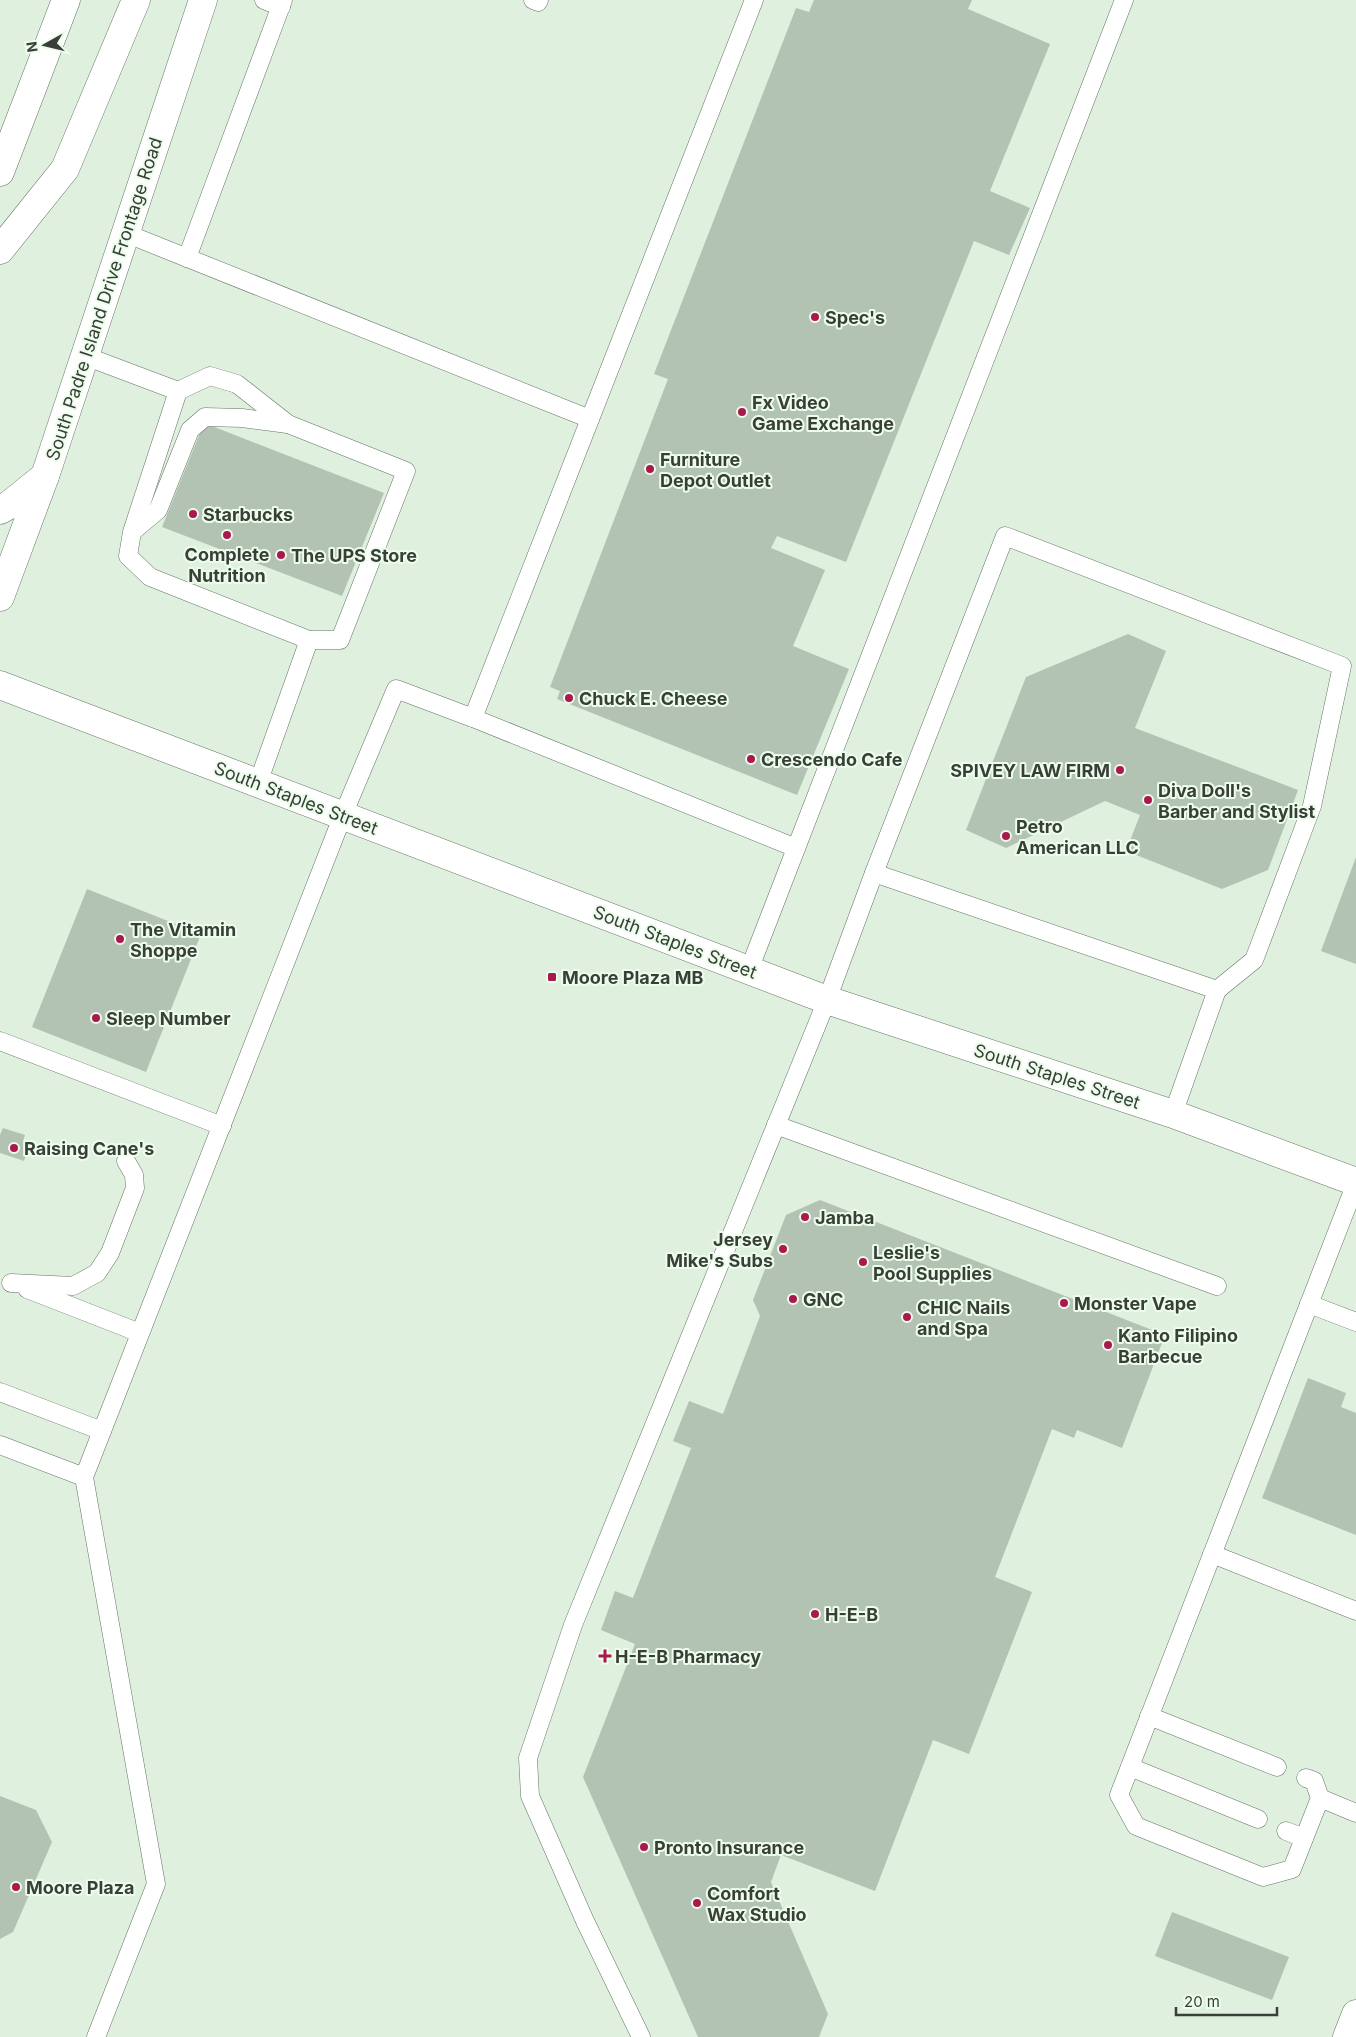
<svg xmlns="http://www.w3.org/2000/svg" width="1356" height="2037" viewBox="0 0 1356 2037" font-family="Inter,sans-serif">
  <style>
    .building { fill: #b3c3b3 }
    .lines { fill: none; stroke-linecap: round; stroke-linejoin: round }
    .service-casing { stroke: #657465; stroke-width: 19 }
    .tertiary-casing { stroke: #657465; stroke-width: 29 }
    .secondary-casing { stroke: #657465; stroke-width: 29 }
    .primary-casing { stroke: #657465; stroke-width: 29 }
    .motorway-casing { stroke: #657465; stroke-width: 29 }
    .service { stroke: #fff; stroke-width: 18 }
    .tertiary { stroke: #fff; stroke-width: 28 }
    .secondary { stroke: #fff; stroke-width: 28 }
    .primary { stroke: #fff; stroke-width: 28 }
    .motorway { stroke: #fff; stroke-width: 28 }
    .poi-dot { fill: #ab184d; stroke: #ecfdec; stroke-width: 2 }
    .labels { text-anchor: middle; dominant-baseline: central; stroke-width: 4; stroke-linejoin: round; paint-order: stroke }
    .street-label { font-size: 18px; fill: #393f38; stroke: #ecfdec }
    .poi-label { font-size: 18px; font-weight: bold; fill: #393f38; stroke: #ecfdec; text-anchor: start }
  </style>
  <rect width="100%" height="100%" fill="#dff0df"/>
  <g class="building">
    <polygon points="814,0 972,0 968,9 1050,44 990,191 1030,208 1009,255 974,241 846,562 777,536 771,548 825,570 793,646 849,669 797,795 557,699 560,691 550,687 668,379 654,374 796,8 809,12"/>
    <polygon points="204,423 384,493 342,596 162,527"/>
    <polygon points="1128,634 1166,651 1135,728 1298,790 1268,870 1222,889 1126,851 1140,815 1105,801 1006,848 966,830 1026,677"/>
    <polygon points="1356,857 1356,964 1321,951"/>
    <polygon points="87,889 201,934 146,1072 32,1027"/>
    <polygon points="3,1128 25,1135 23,1141 30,1144 24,1161 0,1153 0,1135"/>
    <polygon points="820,1200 1165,1335 1122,1448 1077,1430 1074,1438 1052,1429 995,1577 1032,1592 969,1754 933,1740 875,1891 781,1855 771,1882 828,2014 819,2037 698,2037 583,1777 635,1644 601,1630 615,1591 633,1598 691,1448 673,1441 689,1401 723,1414 760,1316 753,1300 786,1215"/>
    <polygon points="1308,1378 1346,1393 1341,1407 1356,1413 1356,1535 1262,1498"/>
    <polygon points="0,1796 36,1810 52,1842 13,1932 0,1939"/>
    <polygon points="1172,1912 1289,1957 1272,2000 1155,1956"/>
  </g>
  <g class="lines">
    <g class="service-casing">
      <g id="service">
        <polyline points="264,0 281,7"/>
        <polyline points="533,0 538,2 539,0"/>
        <polyline points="125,233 590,419"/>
        <polyline points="187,258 283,0"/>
        <polyline points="85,356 178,391"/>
        <polygon points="210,376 237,384 288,424 406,471 340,640 309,640 150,577 128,556 132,532 178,391"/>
        <polyline points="133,531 158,510 190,430 205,417 242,418 288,424"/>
        <polyline points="473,718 754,0"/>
        <polyline points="258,783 309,640"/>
        <polyline points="874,873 1005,536 1342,666 1312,806 1254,960 1217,990"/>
        <polyline points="749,970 1124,0"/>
        <polyline points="0,1041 222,1126"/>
        <polyline points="776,1125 1217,1286"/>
        <polyline points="11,1283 73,1286 97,1273 110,1253 135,1188 134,1175 126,1161"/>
        <polyline points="27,1289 140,1333"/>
        <polyline points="1309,1304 1356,1322"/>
        <polyline points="0,1392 102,1431"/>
        <polyline points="0,1445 84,1477"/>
        <polyline points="1212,1554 1356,1611"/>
        <polyline points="1149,1716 1277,1767"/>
        <polyline points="1130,1767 1258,1819"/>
        <polyline points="1306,1778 1314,1781 1320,1798 1292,1869 1263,1877 1136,1826 1119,1795 1356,1183"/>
        <polyline points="1320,1798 1356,1813"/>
        <polyline points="1286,1831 1304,1838"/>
        <polyline points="96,2037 156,1884 84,1477 343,815 396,689 473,718 796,848"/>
        <polyline points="641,2037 585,1921 530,1796 528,1758 573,1625 827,1000 874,873 1217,990 1173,1114"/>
      </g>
    </g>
    <g class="tertiary-casing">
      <polyline id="tertiary" points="1347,2037 1356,2014"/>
    </g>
    <g class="secondary-casing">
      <g id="secondary">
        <polyline points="0,510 9,505 45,476"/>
        <polyline points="0,597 45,476 203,0"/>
      </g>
    </g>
    <g class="primary-casing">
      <polyline id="primary" points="0,685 827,1000 1173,1114 1356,1182"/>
    </g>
    <g class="motorway-casing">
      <g id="motorway">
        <polyline points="0,172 66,0"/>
        <polyline points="0,250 65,169 136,0"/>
      </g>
    </g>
    <use href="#service" class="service"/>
    <use href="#tertiary" class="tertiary"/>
    <use href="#secondary" class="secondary"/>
    <use href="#primary" class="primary"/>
    <use href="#motorway" class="motorway"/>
  </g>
  <g class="poi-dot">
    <circle cx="815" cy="317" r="5"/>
    <circle cx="742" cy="412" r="5"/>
    <circle cx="650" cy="469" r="5"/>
    <circle cx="193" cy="514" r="5"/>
    <circle cx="227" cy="535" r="5"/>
    <circle cx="281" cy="555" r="5"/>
    <circle cx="569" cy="698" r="5"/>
    <circle cx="751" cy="759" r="5"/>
    <circle cx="1120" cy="770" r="5"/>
    <circle cx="1148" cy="800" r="5"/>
    <circle cx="1006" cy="836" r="5"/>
    <circle cx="120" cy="939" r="5"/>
    <rect x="547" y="972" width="10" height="10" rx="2.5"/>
    <circle cx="96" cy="1018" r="5"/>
    <circle cx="14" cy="1148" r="5"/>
    <circle cx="805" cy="1217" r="5"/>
    <circle cx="783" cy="1249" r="5"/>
    <circle cx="863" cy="1262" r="5"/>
    <circle cx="793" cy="1299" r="5"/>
    <circle cx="1064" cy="1303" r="5"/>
    <circle cx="907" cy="1317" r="5"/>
    <circle cx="1108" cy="1345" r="5"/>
    <circle cx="815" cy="1614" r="5"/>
    <path d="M602.5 1648.5h5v5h5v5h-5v5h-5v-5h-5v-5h5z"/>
    <circle cx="644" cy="1847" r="5"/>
    <circle cx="16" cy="1887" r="5"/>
    <circle cx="697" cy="1903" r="5"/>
  </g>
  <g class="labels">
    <g class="street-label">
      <text transform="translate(104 299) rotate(-72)">South Padre Island Drive Frontage Road</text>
      <text transform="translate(296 798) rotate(21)">South Staples Street</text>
      <text transform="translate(675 942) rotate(21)">South Staples Street</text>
      <text transform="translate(1057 1076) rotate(18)">South Staples Street</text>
    </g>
    <g class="poi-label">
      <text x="825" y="317">Spec's</text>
      <text x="752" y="402">Fx Video<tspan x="752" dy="21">Game Exchange</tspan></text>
      <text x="660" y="459">Furniture<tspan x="660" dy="21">Depot Outlet</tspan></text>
      <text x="203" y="514">Starbucks</text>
      <text x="227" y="554" text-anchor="middle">Complete<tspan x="227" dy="21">Nutrition</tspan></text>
      <text x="291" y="555">The UPS Store</text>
      <text x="579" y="698">Chuck E. Cheese</text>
      <text x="761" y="759">Crescendo Cafe</text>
      <text x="1110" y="770" text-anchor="end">SPIVEY LAW FIRM</text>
      <text x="1158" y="790">Diva Doll's<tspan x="1158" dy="21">Barber and Stylist</tspan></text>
      <text x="1016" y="826">Petro<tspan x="1016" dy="21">American LLC</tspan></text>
      <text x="130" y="929">The Vitamin<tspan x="130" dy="21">Shoppe</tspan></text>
      <text x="562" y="977">Moore Plaza MB</text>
      <text x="106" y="1018">Sleep Number</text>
      <text x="24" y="1148">Raising Cane's</text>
      <text x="815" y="1217">Jamba</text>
      <text x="773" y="1239" text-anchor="end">Jersey<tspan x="773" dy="21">Mike's Subs</tspan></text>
      <text x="873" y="1252">Leslie's<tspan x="873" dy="21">Pool Supplies</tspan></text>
      <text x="803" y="1299">GNC</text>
      <text x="1074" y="1303">Monster Vape</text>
      <text x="917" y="1307">CHIC Nails<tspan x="917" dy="21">and Spa</tspan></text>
      <text x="1118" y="1335">Kanto Filipino<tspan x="1118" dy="21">Barbecue</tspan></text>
      <text x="825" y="1614">H-E-B</text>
      <text x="615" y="1656">H-E-B Pharmacy</text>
      <text x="654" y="1847">Pronto Insurance</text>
      <text x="26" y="1887">Moore Plaza</text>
      <text x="707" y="1893">Comfort<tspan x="707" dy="21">Wax Studio</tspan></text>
    </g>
  </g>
  <g transform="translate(45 45) rotate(262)" stroke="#ecfdec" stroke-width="4" paint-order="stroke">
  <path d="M0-4L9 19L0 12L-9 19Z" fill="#393f38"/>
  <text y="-8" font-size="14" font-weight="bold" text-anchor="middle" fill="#393f38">N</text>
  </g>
  <path d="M1176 2007v8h101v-8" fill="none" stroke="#393f38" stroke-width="2.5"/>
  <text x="1184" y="2007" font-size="15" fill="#393f38" stroke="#ecfdec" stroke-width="4" paint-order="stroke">20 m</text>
</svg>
